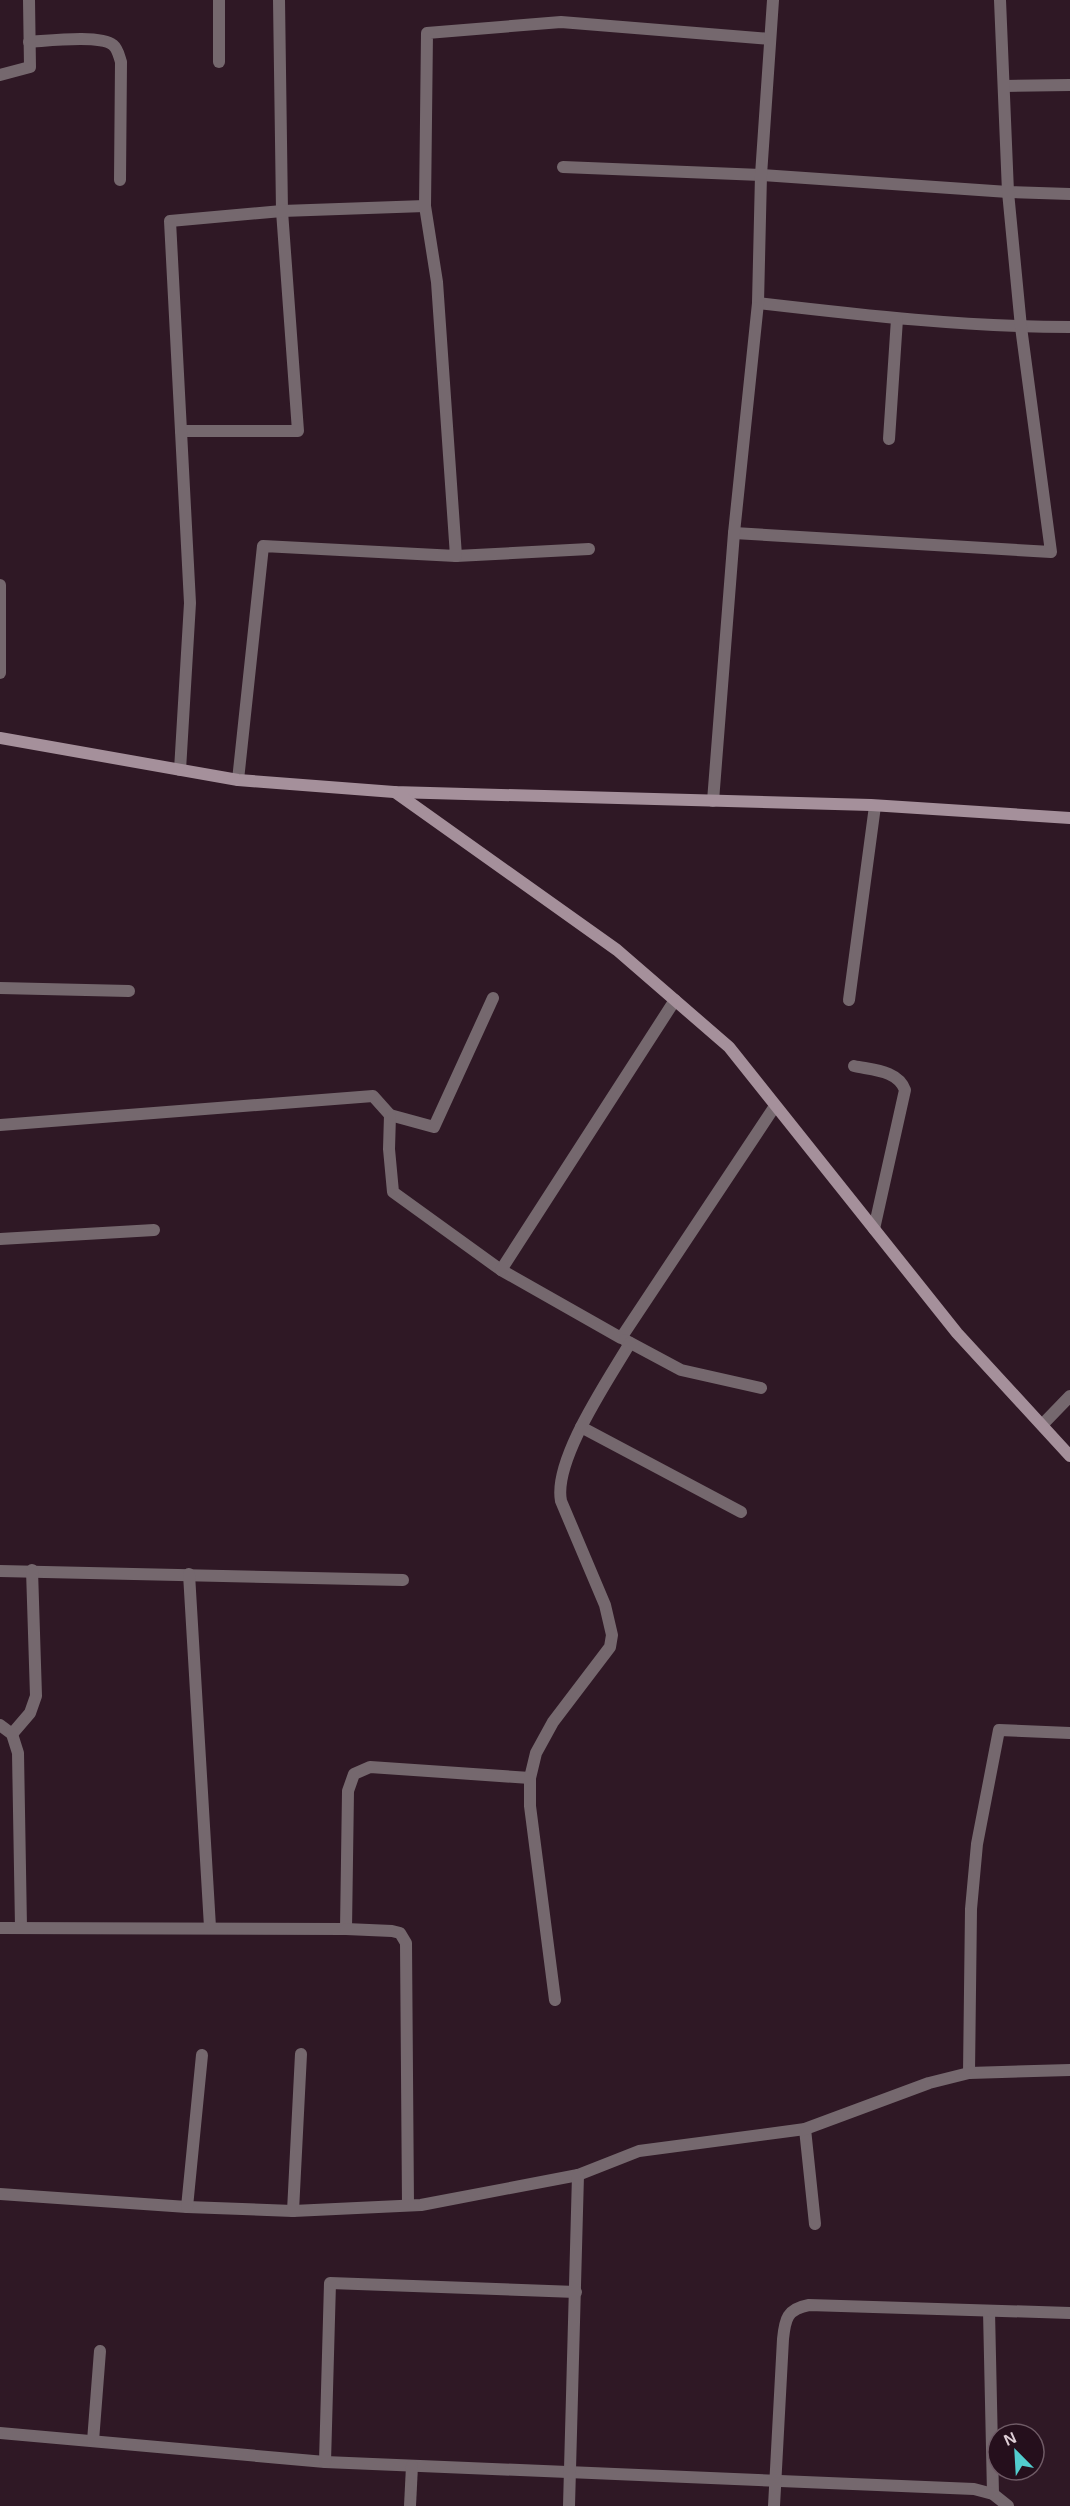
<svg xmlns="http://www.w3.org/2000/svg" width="1070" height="2506" viewBox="0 0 1070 2506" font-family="Arial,sans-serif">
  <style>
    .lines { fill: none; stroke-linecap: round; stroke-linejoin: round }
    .lane { stroke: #75686e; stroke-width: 12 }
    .street { stroke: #75686e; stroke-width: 12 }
    .secondary { stroke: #a5909b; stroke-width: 12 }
  </style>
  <rect width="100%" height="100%" fill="#2f1825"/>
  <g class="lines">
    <g class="lane">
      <polyline points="849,1000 875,806"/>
      <polyline points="1042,1425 1070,1396"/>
      <polyline points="805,2129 815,2224"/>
    </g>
    <g class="street">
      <path d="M29,42C47,41 100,34 113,45C118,49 119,56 121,62L120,180"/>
      <polyline points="219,62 219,0"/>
      <polyline points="0,75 30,67 29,0"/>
      <polyline points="1004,86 1070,85"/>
      <polyline points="563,167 761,175 1008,192 1070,194"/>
      <path d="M758,303C862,315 965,327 1070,327"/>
      <polyline points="181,431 298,431 282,211 279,0"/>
      <polyline points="889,439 897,319"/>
      <polyline points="734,533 1051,552 1021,327 1008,192 1000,0"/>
      <polyline points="456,556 589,549"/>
      <polyline points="0,585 0,673"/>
      <polyline points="180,770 190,603 170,221 282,211 425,206"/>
      <polyline points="238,780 263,546 456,556 437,282 425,206 427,33 561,22 770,39"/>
      <polyline points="713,801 734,533 758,303 761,175 773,0"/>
      <polyline points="0,988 129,991"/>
      <path d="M854,1066C872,1070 898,1070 905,1090L874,1229"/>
      <polyline points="390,1115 434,1127 493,998"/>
      <polyline points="0,1125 373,1096 390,1115 389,1149 393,1192 501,1270 621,1338 775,1106"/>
      <polyline points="0,1239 154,1230"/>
      <polyline points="501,1270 675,1000"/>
      <polyline points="625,1340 681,1370 761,1388"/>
      <polyline points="581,1427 741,1512"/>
      <polyline points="0,1571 403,1580"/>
      <polyline points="189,1574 210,1927"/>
      <polyline points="0,1725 12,1734 18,1753 21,1927"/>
      <polyline points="12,1734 30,1713 36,1696 32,1570"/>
      <polyline points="0,1928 346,1929 348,1791 354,1774 370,1767 530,1778"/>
      <polyline points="346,1929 392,1931 400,1933 406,1943 408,2205"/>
      <path d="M555,2000L530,1806V1778L536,1753L553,1722L610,1647L612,1635L605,1605L561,1501C553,1460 609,1379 630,1343"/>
      <polyline points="969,2073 971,1909 977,1844 999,1730 1070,1733"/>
      <polyline points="0,2194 187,2207 293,2211 421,2205 578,2175 639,2151 805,2129 929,2083 969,2073 1070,2070"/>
      <polyline points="187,2207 202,2055"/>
      <polyline points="293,2211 301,2054"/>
      <polyline points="989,2311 993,2494"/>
      <polyline points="0,2433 325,2462 974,2489 993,2494 1008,2506"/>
      <polyline points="93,2441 100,2351"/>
      <polyline points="325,2462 330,2283 576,2292"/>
      <polyline points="410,2506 412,2466"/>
      <polyline points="569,2506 578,2175"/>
      <path d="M774,2506L783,2339C785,2319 787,2309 809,2305L1070,2313"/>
    </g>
    <g class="secondary">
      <polyline points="0,738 238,780 394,792 871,805 1070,818"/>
      <polyline points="395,792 617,950 729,1047 957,1333 1070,1456"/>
    </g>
  </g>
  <g transform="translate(1016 2452) rotate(336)"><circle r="28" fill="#250f1c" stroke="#6f5b66" stroke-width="1.5"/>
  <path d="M0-4.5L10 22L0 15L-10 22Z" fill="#52cdce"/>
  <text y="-9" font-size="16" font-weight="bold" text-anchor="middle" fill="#dfced6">N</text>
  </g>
</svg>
